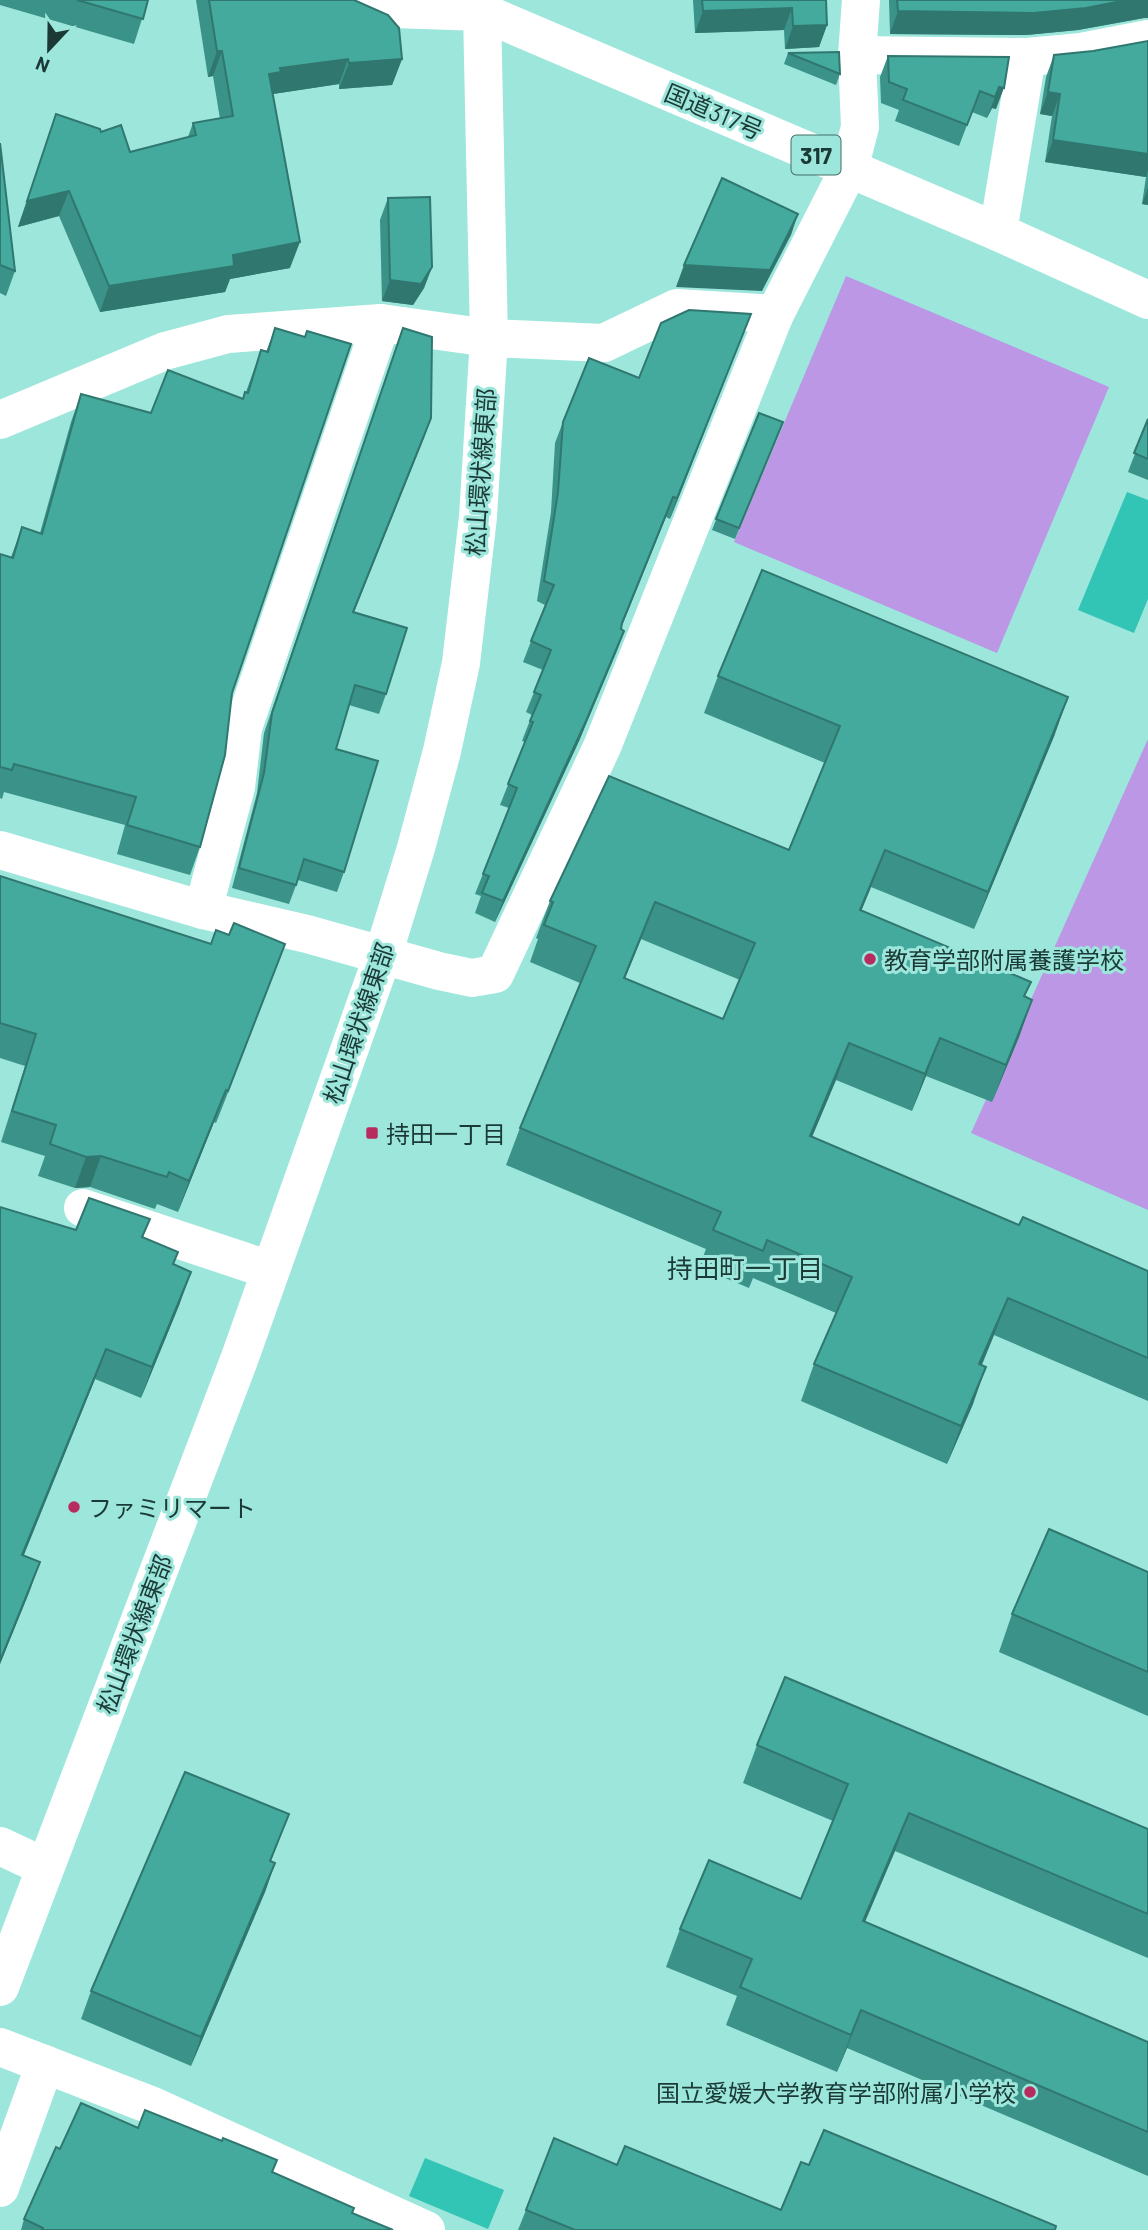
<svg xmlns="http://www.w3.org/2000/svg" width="1148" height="2230" viewBox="0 0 1148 2230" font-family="Barlow,'Noto Sans JP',sans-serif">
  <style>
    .green { fill: #bb97e6 }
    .water { fill: #32c4b5 }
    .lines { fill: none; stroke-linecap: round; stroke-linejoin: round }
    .minor { stroke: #fff; stroke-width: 38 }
    .highway { stroke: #fff; stroke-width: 38 }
    .wall { fill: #3a9288; fill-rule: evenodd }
    .shaded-wall { fill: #30776f }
    .building { fill: #44aa9e; stroke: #30776f; stroke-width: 2; fill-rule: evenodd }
    .poi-dot { fill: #b82b5e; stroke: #9ce6db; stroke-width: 2.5 }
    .labels { text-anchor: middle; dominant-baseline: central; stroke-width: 6; stroke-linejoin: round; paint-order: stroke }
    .shield { fill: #9ce6db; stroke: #426e68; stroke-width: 2 }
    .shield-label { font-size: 23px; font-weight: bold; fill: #1b3a36 }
    .street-label { font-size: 24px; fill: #1b3a36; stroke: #9ce6db }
    .poi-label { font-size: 24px; fill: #1b3a36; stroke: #9ce6db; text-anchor: start }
    .neighbourhood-label { font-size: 26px; fill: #1b3a36; stroke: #9ce6db }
  </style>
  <rect width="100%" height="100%" fill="#9ce6db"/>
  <g class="green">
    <polygon points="846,276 1109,387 997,653 734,542"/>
    <polygon points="1148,739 1148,1210 971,1133"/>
  </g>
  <g class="water">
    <polygon points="1127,492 1148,500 1148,599 1134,633 1078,610"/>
    <polygon points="425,2158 504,2190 488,2229 409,2196"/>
  </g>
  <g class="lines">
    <g class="minor">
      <polyline points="857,55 1027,57 1081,52 1148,39"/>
      <polyline points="998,232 1027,57"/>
      <polyline points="0,420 165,351 228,334 381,323 489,338 604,343 677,308 775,314"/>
      <polyline points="0,850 203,910 307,934 439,971 472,978 495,974 602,747 775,314 849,169 860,127 857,55 861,0"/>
      <polyline points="203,910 236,787 243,728 381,323"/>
      <polyline points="83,1208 270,1270"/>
      <polyline points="0,1846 45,1867"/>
      <polyline points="0,1987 239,1360 383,955 416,848 442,751 461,663 478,517 489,338 482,12 393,9 371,0"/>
      <polyline points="0,2047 153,2106 426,2230"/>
      <polyline points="0,2188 45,2064"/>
    </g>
    <polyline class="highway" points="482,0 482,12 998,232 1148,300"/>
  </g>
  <g class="wall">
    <polygon points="0,0 148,0 134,44 0,5"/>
    <polygon points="196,0 354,0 402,59 392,85 339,89 339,84 273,94 290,268 230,279 225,292 100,312 59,216 18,227 56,114 101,132 130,152 188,137 193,123 220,119 213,76 208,77"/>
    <polygon points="693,0 826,0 827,25 819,47 785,49 784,30 695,33"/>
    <polygon points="889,0 1148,0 1144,18 1078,30 1026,35 890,34"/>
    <polygon points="1148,41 1148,205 1142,204 1146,177 1045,162 1052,116 1040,114 1046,77 1054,55 1093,51"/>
    <polygon points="788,53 840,74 836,85 784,64"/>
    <polygon points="888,56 1009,57 996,109 992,108 987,118 972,112 959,146 895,121 899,110 881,103 880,77"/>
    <polygon points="0,143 15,271 6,296 0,293"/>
    <polygon points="388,198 432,267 424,288 413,305 382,301 380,220"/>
    <polygon points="751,314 670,519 666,517 621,627 621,629 624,631 617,651 579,741 495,922 475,913 481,896 475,894 509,808 500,805 525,742 522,741 532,715 526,712 543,670 523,662 545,605 537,601 551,512 555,443 563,422"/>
    <polygon points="275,328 232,693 200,847 190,875 117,854 125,825 4,792 2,799 0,798 0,554 11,557 22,527 40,533 71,422 81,394 151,413 242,399 246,392 261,350 266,352"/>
    <polygon points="396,348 431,418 354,612 386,694 379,714 349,705 336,749 344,872 337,892 298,880 289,904 232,888 257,793 264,733"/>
    <polygon points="759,413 779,433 735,539 712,530"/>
    <polygon points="1148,419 1148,480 1128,472"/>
    <path d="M718,676L1055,734L974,929L871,887L861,911L1032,1000L1019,1037L992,1102L926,1076L912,1111L836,1080L812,1136L1019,1225L1148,1271V1401L994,1335L982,1365L973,1404L947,1464L801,1401L814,1364L836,1313L753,1278L749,1288L699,1267L706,1249L506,1165L520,1128L580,983L530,962L538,939L536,938L550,901L789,850L825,763L704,713ZM641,939L740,980L723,1019L625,978Z"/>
    <polygon points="0,876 211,944 229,935 285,944 216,1123 214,1122 178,1212 157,1204 155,1209 90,1187 75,1188 38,1176 45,1156 1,1142 25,1066 0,1058"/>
    <polygon points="0,1207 76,1230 150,1219 143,1237 174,1265 180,1303 141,1398 95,1379 24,1555 40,1562 0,1664"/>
    <polygon points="1148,1572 1148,1716 999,1652 1012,1614"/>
    <polygon points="757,1745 1148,1829 1148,1958 895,1851 865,1922 1148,2042 1148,2176 847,2048 837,2072 726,2025 737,1996 666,1967 680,1929 801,1899 833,1821 743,1783"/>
    <polygon points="278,1843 271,1861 275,1863 265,1892 191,2066 81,2019 91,1991"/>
    <polygon points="138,2128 272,2172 352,2214 393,2230 21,2230 24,2219 60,2149"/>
    <polygon points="617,2165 781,2210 809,2165 1055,2230 518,2230 526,2210"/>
  </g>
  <g class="shaded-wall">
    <polygon points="1127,0 1148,0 1148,18 1144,18 1078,30 1026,35 890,34 898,11"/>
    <polygon points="792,8 784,30 695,33 703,11"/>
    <polygon points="827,25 819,47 785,49 793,26"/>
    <polygon points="217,51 222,51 213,76 208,77"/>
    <polygon points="348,59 339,84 273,94 271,98 269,74 280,68"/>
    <polygon points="402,59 392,85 339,89 349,63"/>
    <polygon points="999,87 1004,88 996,109 992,108 987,118"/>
    <polygon points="1048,92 1060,94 1052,116 1040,114"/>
    <polygon points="1053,140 1148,154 1148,170 1146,177 1045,162"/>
    <polygon points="1148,188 1148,205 1142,204"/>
    <polygon points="69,191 59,216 18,227 27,201"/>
    <polygon points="798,214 791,235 762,291 676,287 684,265"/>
    <polygon points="300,242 290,268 230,279 225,292 100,312 109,286 233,255"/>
    <polygon points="432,267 424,288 413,305 382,301 390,280"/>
    <polygon points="751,314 743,334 670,519 677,498"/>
    <polygon points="431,418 424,438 346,632 353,612"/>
    <polygon points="673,497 666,517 615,643 622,623"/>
    <polygon points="624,631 579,741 495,922 503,901"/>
    <polygon points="1068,697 1055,734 974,929 988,892"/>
    <polygon points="885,850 871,887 846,948 860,910"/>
    <polygon points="655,902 641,939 610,1015 624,978"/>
    <polygon points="285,944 273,976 216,1123 228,1091"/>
    <polygon points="1032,1000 1019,1037 992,1102 1006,1065"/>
    <polygon points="940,1038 926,1076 912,1111 925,1074"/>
    <polygon points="849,1043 836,1080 797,1173 810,1136"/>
    <polygon points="226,1090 214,1122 178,1212 189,1181"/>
    <polygon points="101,1156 90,1187 75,1188 86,1157"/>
    <polygon points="191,1272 180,1303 141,1398 152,1367"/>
    <polygon points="1008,1298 994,1335 966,1401 979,1364"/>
    <polygon points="106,1349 95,1379 11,1586 22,1555"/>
    <polygon points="986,1367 973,1404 947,1464 961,1426"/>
    <polygon points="40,1562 29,1593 0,1664 0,1661"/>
    <polygon points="909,1813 895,1851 849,1959 863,1921"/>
    <polygon points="275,1863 265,1892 191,2066 201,2037"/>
    <polygon points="861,2010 847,2048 837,2072 851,2035"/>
  </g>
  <g class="building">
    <polygon points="77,0 148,0 143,19"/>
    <polygon points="209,0 354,0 388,15 399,28 402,59 349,63 348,59 280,68 281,72 269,74 300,242 233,255 234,266 109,286 69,191 27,201 56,114 100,129 101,132 121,125 130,152 196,135 193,123 233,116 222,51 217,51"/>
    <polygon points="702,0 826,0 827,25 793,26 792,8 703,11"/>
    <polygon points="897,0 1127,0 1086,8 1034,13 898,11"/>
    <polygon points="1148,41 1148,154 1053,140 1060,94 1048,92 1054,55 1093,51"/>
    <polygon points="839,52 840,74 788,53"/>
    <polygon points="888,56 1009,57 1004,88 999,87 995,97 980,91 967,125 903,100 907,89 889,82"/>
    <polygon points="0,143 15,271 0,265"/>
    <polygon points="722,178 798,214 770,270 684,265"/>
    <polygon points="430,197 432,267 421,284 390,280 388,198"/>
    <polygon points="689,310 751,314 677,498 673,497 622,623 621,629 624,631 586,721 503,901 482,893 489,876 483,874 517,788 508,784 533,722 530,721 541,695 534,692 551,650 531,641 554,585 544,581 558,492 563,422 589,358 639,378 661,323"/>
    <polygon points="275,328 305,337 307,331 351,344 232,693 225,755 200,847 127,825 136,797 14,764 12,770 0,767 0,554 13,558 22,527 42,534 81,394 151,413 168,370 243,399 245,392 248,393 261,350 268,352"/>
    <polygon points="403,328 432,337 431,418 353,612 407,628 386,694 355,685 336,749 378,761 344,872 304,859 296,885 239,868 264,773 272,713"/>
    <polygon points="759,413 783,422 739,528 716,519"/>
    <polygon points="1148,419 1148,459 1134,453"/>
    <path d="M762,570L1068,697L988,892L885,850L860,910L1031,982L1024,996L1032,1000L1006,1065L940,1038L925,1074L849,1043L810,1136L1019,1225L1023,1217L1148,1271V1358L1008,1298L979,1364L986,1367L961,1426L814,1364L852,1277L767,1240L763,1251L713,1230L721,1212L520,1128L596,946L544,925L553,902L550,901L609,776L789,850L840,726L718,676ZM655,902L755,943L723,1019L624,978Z"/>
    <polygon points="0,876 211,944 216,930 229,935 234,923 285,944 228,1091 226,1090 189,1181 169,1172 167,1177 101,1156 86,1157 50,1144 56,1125 12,1111 36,1034 0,1023"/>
    <polygon points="89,1198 150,1219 142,1237 178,1252 173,1264 191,1272 152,1367 106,1349 22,1555 40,1562 0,1661 0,1207 76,1230"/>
    <polygon points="1049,1529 1148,1572 1148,1672 1012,1614"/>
    <polygon points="785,1677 1148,1829 1148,1914 909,1813 863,1921 1148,2042 1148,2132 861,2010 851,2035 740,1987 752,1959 680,1929 709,1860 801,1899 848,1784 757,1745"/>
    <polygon points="185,1772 289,1814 270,1861 275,1863 201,2037 91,1991"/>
    <polygon points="81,2103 138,2128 145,2110 222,2141 223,2138 277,2160 272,2172 354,2208 352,2213 393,2230 42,2230 43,2228 24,2219 56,2147 60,2149"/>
    <polygon points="824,2130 1056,2226 1055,2230 575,2230 526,2210 554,2138 617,2165 625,2146 781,2210 801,2162 809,2165"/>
  </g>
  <g class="poi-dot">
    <circle cx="870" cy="959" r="7"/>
    <rect x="365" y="1126" width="14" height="14" rx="3.5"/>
    <circle cx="74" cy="1507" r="7"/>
    <circle cx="1030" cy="2092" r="7"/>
  </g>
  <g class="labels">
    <rect class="shield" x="791.5" y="135.5" width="49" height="39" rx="5"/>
    <g class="shield-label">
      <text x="816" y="155">317</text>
    </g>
    <g class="street-label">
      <text transform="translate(714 111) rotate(23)">国道317号</text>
      <text transform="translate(480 472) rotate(-86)">松山環状線東部</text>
      <text transform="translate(358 1023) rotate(-71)">松山環状線東部</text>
      <text transform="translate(134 1634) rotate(-69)">松山環状線東部</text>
    </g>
    <g class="poi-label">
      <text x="884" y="959">教育学部附属養護学校</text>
      <text x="386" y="1133">持田一丁目</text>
      <text x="88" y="1507">ファミリマート</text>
      <text x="1016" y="2092" text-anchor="end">国立愛媛大学教育学部附属小学校</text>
    </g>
    <g class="neighbourhood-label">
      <text x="745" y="1267">持田町一丁目</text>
    </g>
  </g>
  <g transform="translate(49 49) rotate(202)" stroke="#9ce6db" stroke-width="5" paint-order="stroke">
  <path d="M0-5L12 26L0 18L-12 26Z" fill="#1b3a36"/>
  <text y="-10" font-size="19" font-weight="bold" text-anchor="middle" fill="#1b3a36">N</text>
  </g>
</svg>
